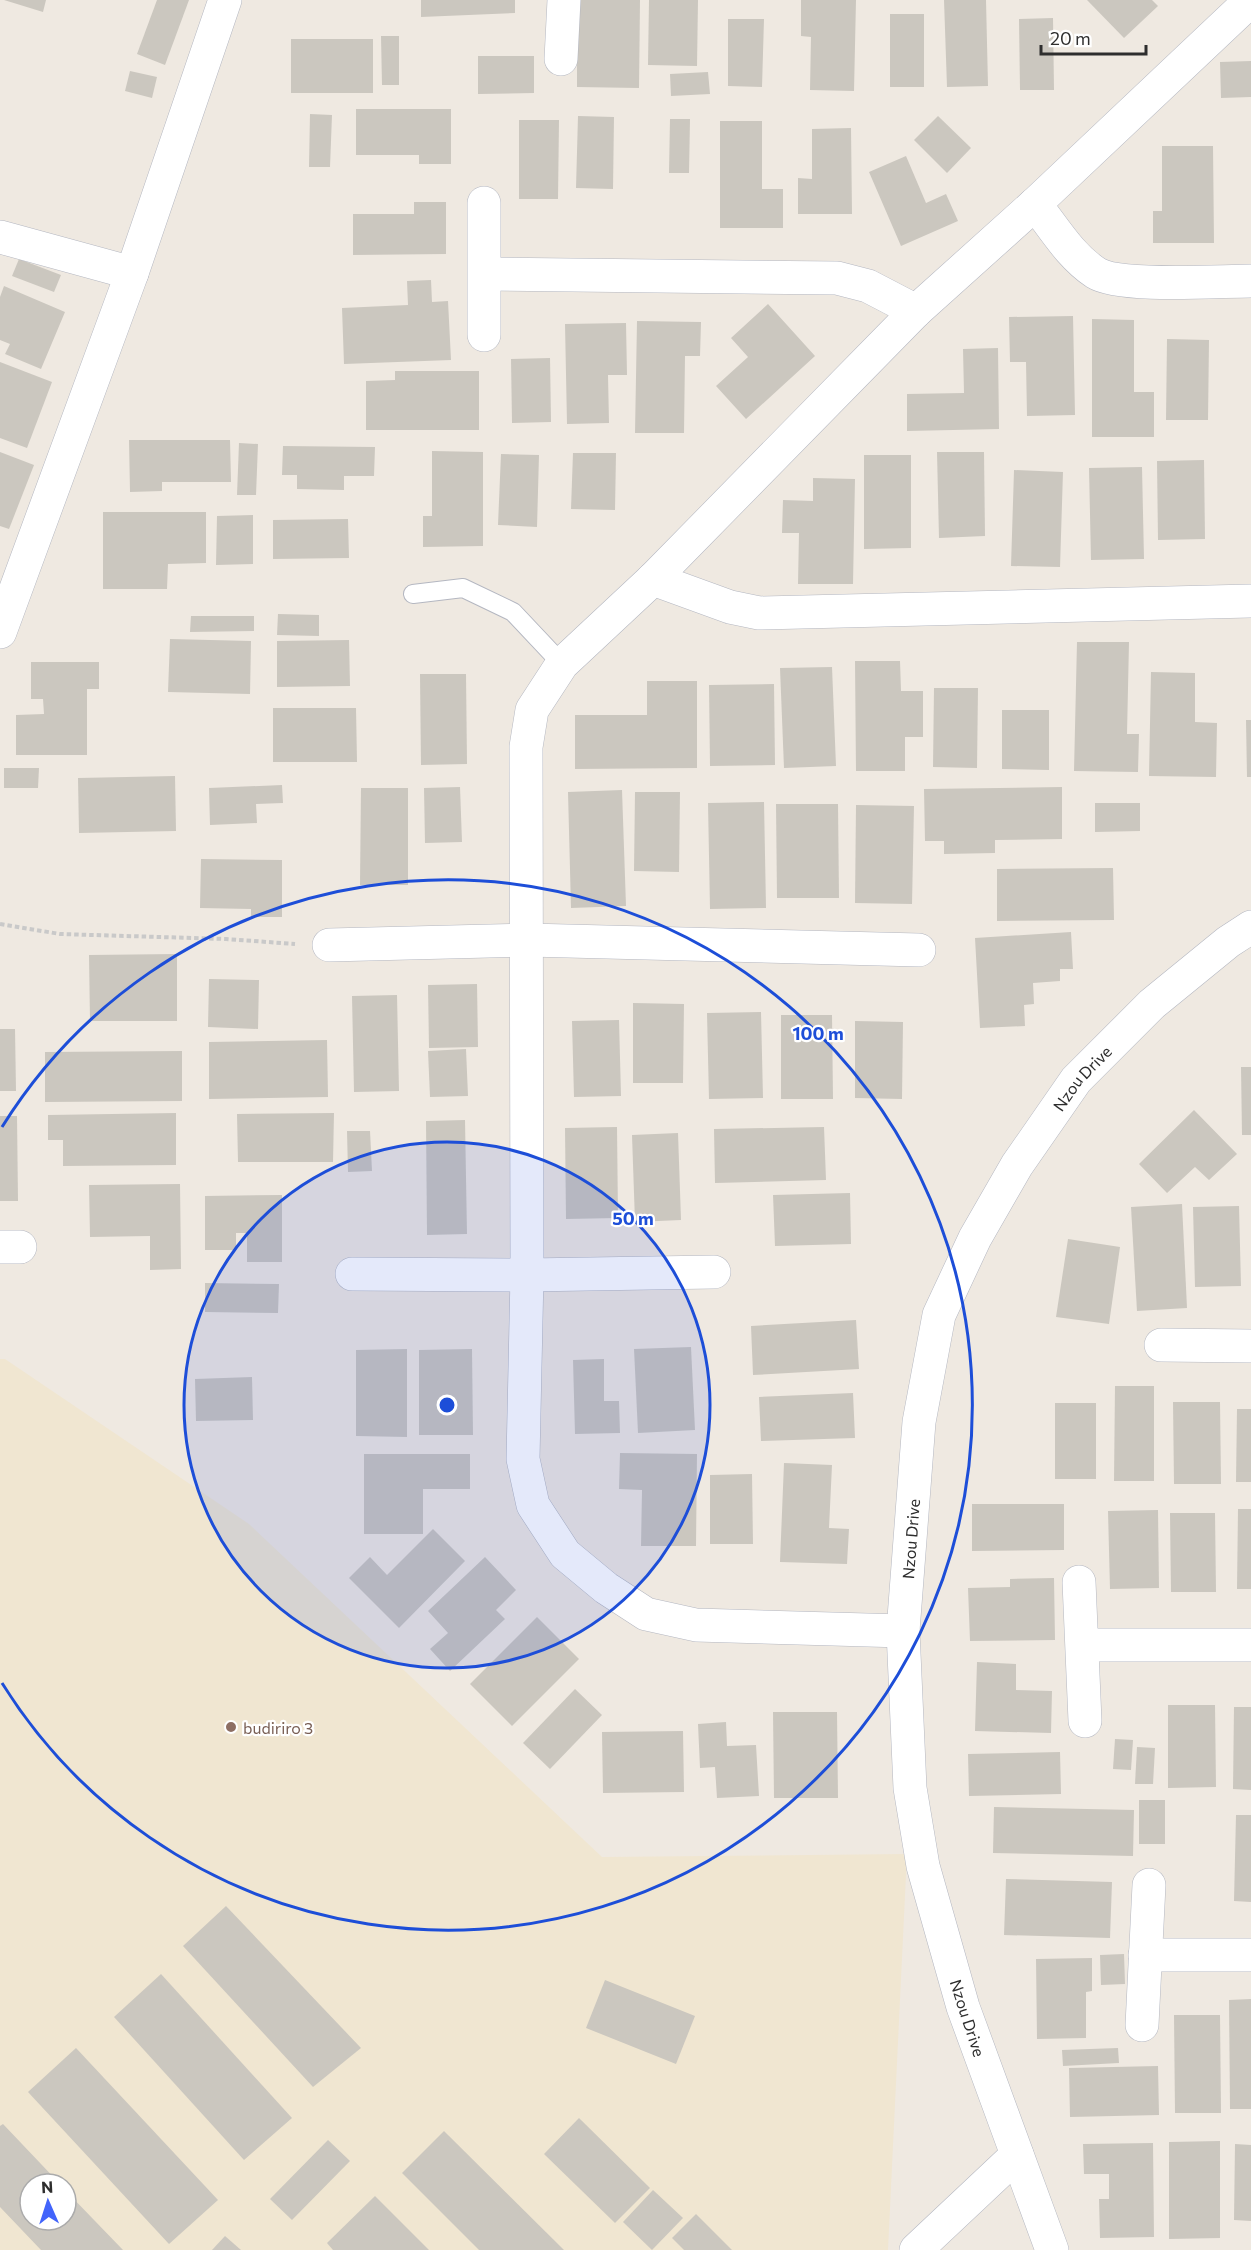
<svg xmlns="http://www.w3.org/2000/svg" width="1251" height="2250" viewBox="0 0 1251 2250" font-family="Commissioner,sans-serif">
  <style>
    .education { fill: #f0e6d1; fill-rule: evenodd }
    .building { fill: #cbc7bf }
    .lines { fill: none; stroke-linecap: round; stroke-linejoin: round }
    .lane-casing { stroke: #b4b7c1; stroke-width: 20 }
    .street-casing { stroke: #b4b7c1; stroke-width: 34 }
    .path { stroke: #c9c9c9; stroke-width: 4; stroke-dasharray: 4.5 3; stroke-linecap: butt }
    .lane { stroke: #fff; stroke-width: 18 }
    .street { stroke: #fff; stroke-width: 33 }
    .ring { fill: none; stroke: #1d4ed8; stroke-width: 3 }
    .education-dot { fill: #8d6e63; stroke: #fff; stroke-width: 2 }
    .labels { text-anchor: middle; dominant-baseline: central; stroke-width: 4.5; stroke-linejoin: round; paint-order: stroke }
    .street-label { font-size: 16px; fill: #2e2e2e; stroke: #fff }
    .education-label { font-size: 16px; fill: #785e54; stroke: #fff; text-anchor: start }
    .centre { fill: #1d4ed8; stroke: #fff; stroke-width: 3 }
    .ring-label { font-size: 18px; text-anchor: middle; font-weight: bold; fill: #1d4ed8; stroke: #fff; stroke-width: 4.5; stroke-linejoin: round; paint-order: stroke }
  </style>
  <rect width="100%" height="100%" fill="#efe9e1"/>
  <path class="education" d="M0,1359H5L249,1524L602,1857L907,1854L888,2250H0ZM30,2184H66V2220H30Z"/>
  <g class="building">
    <polygon points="4,0 46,0 43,12"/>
    <polygon points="157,0 189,0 165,65 137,54"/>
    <polygon points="421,0 515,0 515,13 421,17"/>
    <polygon points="577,0 640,0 639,88 577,87"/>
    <polygon points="649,0 698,0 697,66 648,65"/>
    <polygon points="801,0 856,0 854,91 810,90 811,37 801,36"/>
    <polygon points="944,0 986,0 988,86 947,87"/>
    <polygon points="1087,0 1152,0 1158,6 1124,38"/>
    <rect x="890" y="14" width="34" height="73"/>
    <polygon points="1053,18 1054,90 1020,90 1019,19"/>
    <polygon points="728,19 764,19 762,87 728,86"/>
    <polygon points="381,36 399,36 399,85 382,85"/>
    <rect x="291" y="39" width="82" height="54"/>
    <polygon points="478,56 534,56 534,93 478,94"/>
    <polygon points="1251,61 1251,97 1221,98 1220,62"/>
    <polygon points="130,71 157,77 152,98 125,91"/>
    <polygon points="708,72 710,94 671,96 670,74"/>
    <polygon points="356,109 451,109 451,164 419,164 419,155 356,155"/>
    <polygon points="310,114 332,115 330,167 309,167"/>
    <polygon points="578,116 614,117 613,189 576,188"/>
    <polygon points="938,116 971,148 947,173 914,140"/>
    <polygon points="670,119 690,119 689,173 669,173"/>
    <polygon points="519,120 559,120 558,199 519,199"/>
    <polygon points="720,121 762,121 762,189 783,189 783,228 720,228"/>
    <polygon points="851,128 852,214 798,214 798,178 812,179 812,129"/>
    <polygon points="1162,146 1213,146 1214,243 1153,243 1153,211 1162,211"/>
    <polygon points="906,156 926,203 946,194 958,221 901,246 869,172"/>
    <polygon points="414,202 446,202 446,254 353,255 353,214 414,214"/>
    <polygon points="19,259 61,275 54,292 12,276"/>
    <polygon points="431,280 432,302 448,301 451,360 344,364 342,308 408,305 407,281"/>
    <polygon points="4,286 65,312 41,369 5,354 10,344 0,340 0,297"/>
    <polygon points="768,304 815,356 746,419 716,386 748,357 731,338"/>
    <polygon points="1073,316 1075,415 1027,416 1026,362 1010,362 1009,317"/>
    <polygon points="1092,319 1134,320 1134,392 1154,392 1154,437 1092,437"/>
    <polygon points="637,321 701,322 700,356 685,356 684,433 635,433"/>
    <polygon points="626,323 627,375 608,375 609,423 567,424 565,324"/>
    <polygon points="1167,339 1209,340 1208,420 1166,420"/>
    <polygon points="998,348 999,429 907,431 907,394 964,393 963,349"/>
    <polygon points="550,358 551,422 512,423 511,359"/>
    <polygon points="0,362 52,382 27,448 0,438"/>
    <polygon points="395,371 479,371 479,430 366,430 366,381 395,380"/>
    <polygon points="129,440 230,440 231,482 162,482 162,491 130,492"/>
    <polygon points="239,443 258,444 256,495 237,495"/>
    <polygon points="283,446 375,447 374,476 344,476 344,490 297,489 297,475 282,475"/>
    <polygon points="432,451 483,452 483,546 423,547 423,516 432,516"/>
    <polygon points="0,452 34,465 9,529 0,526"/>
    <polygon points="937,452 984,452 985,536 939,538"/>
    <polygon points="573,453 616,453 615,510 571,509"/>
    <polygon points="501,454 539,455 537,527 498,525"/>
    <polygon points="864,455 911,455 911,548 864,549"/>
    <polygon points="1204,460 1205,539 1158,540 1157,461"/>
    <polygon points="1142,467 1144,559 1091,560 1089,468"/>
    <polygon points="1014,470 1063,472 1060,567 1011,566"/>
    <polygon points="813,478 855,479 853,584 798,584 799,533 782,533 783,500 813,501"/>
    <polygon points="103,512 206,512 206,563 168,564 167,589 103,589"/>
    <polygon points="253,515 253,564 216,565 217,516"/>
    <polygon points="348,519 349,558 273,559 273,520"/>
    <polygon points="278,614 319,615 319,636 277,635"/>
    <polygon points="191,616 254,616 254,631 190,632"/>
    <polygon points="170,639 251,641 250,694 168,692"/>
    <polygon points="349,640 350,686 277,687 277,641"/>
    <polygon points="1077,642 1129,642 1127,734 1139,734 1138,772 1074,771"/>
    <polygon points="855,661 900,661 901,691 923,691 923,737 905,737 905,771 856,771"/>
    <polygon points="31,662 99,662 99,689 87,689 87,755 16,755 16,715 44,714 43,699 31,699"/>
    <polygon points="832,667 836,766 784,768 780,668"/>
    <polygon points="1151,672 1195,673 1195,722 1217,723 1216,777 1149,776"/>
    <polygon points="420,674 466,674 467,764 421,765"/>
    <polygon points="647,681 697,681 697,768 575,769 575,715 647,715"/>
    <polygon points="774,684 775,765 710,766 709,685"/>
    <polygon points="934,688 978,688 977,768 933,767"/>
    <polygon points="273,708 356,708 357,762 273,762"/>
    <polygon points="1002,710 1049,710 1049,770 1002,769"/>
    <polygon points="1246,720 1251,720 1251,777 1247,777"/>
    <polygon points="4,768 39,768 38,788 4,788"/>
    <polygon points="175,776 176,831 79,833 78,778"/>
    <polygon points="282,785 283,803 256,804 257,823 210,825 209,788"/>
    <polygon points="460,787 462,842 425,843 424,788"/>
    <polygon points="1062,787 1062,839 995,840 995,853 944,854 944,841 925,841 924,789"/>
    <polygon points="361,788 408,788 408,885 360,885"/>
    <polygon points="622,790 626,906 571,908 568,792"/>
    <polygon points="635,792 680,792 679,872 634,871"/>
    <polygon points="764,802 766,908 710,909 708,803"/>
    <polygon points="1095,803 1140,803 1140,831 1095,832"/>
    <polygon points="776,804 838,804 839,898 777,898"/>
    <polygon points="856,805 914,806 912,904 855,903"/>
    <polygon points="201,859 282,860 282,917 251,917 251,909 200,908"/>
    <polygon points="1113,868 1114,920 997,921 997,869"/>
    <polygon points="1071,932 1073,969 1060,969 1060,981 1033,983 1034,1004 1024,1005 1025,1026 980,1028 975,938"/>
    <polygon points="177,954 177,1021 90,1021 89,955"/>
    <polygon points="209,979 259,980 258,1029 208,1027"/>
    <polygon points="477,984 478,1047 429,1048 428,985"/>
    <polygon points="397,995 399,1091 354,1092 352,996"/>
    <polygon points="633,1003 684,1004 683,1083 633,1083"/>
    <polygon points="761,1012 763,1098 709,1099 707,1013"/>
    <polygon points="781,1015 832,1015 833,1099 781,1099"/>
    <polygon points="619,1020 621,1096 574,1097 572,1021"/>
    <polygon points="855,1021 903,1022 902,1099 855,1098"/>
    <polygon points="0,1029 15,1029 16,1091 0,1091"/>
    <polygon points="327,1040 328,1097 209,1099 209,1042"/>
    <polygon points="466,1049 468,1096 430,1097 428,1051"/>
    <polygon points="182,1051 182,1101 45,1102 45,1052"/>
    <polygon points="1241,1067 1251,1067 1251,1135 1242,1135"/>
    <polygon points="1194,1110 1237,1154 1209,1180 1195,1167 1167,1193 1139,1164"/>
    <polygon points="176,1113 176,1165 63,1166 63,1140 48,1140 48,1115"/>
    <polygon points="334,1113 333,1162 238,1162 237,1114"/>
    <polygon points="0,1116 17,1116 18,1201 0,1201"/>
    <polygon points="465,1120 467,1234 427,1235 426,1121"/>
    <polygon points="617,1127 618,1218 566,1219 565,1128"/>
    <polygon points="824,1127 826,1180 715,1183 714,1129"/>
    <polygon points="347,1131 370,1131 372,1171 348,1172"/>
    <polygon points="678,1133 681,1220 635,1222 632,1135"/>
    <polygon points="180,1184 181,1269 150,1270 150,1236 90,1237 89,1185"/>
    <polygon points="850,1193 851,1244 775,1246 773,1195"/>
    <polygon points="282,1195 282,1262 247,1262 247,1233 236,1233 236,1250 205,1250 205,1196"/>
    <polygon points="1182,1204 1187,1308 1137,1311 1131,1207"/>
    <polygon points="1239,1206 1241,1286 1195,1287 1193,1207"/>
    <polygon points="1068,1239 1120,1247 1109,1324 1056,1317"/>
    <polygon points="205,1283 279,1284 278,1313 205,1312"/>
    <polygon points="856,1320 859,1369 753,1375 751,1326"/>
    <polygon points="691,1347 695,1430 638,1433 634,1349"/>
    <polygon points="407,1349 407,1437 356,1436 356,1350"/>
    <polygon points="472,1349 473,1435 419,1435 419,1350"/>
    <polygon points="604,1359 604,1401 619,1401 620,1433 575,1434 573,1360"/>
    <polygon points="252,1377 253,1420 196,1421 195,1379"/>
    <polygon points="1115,1386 1154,1386 1154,1481 1114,1481"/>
    <polygon points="853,1393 855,1438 761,1441 759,1397"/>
    <polygon points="1173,1402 1220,1402 1221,1484 1174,1484"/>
    <rect x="1055" y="1403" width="41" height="76"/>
    <polygon points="1237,1409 1251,1409 1251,1482 1236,1482"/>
    <polygon points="620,1453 697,1454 696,1546 641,1546 642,1490 619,1489"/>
    <polygon points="364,1454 470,1454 470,1489 423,1489 423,1534 364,1534"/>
    <polygon points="784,1463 832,1465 829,1528 849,1529 847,1564 780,1562"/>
    <polygon points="752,1474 753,1544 710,1544 710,1475"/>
    <polygon points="972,1504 1064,1504 1064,1550 972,1551"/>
    <polygon points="1238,1509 1251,1509 1251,1589 1237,1589"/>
    <polygon points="1158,1510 1159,1588 1110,1589 1108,1511"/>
    <polygon points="1170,1513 1215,1513 1216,1592 1171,1592"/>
    <polygon points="433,1529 465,1561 399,1628 349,1578 370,1557 387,1575"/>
    <polygon points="485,1557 516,1590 496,1610 505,1619 450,1671 430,1649 448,1633 428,1611"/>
    <polygon points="1054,1578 1055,1640 970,1641 968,1588 1010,1587 1010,1579"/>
    <polygon points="537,1617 579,1659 512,1726 470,1684"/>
    <polygon points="977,1662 1016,1664 1016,1690 1052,1691 1051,1733 975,1731"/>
    <polygon points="575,1689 602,1715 550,1769 523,1743"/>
    <polygon points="1168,1705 1215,1705 1216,1787 1168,1788"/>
    <polygon points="1234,1707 1251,1707 1251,1790 1233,1789"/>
    <polygon points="773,1712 837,1712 838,1798 774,1798"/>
    <polygon points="726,1722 727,1746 756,1745 759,1796 717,1798 715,1767 700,1768 698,1724"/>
    <polygon points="683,1731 684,1792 603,1793 602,1732"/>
    <polygon points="1115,1739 1133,1740 1131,1770 1113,1769"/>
    <polygon points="1137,1747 1155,1748 1153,1784 1135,1784"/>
    <polygon points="1060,1752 1061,1794 969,1796 968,1754"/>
    <rect x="1139" y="1800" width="26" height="44"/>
    <polygon points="994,1807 1134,1810 1133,1856 993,1853"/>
    <polygon points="1236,1815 1251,1815 1251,1902 1234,1901"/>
    <polygon points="1006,1879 1112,1882 1110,1938 1004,1935"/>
    <polygon points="226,1906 361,2048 313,2087 183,1946"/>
    <polygon points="1124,1954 1125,1984 1101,1985 1100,1955"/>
    <polygon points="1092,1958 1092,1991 1086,1992 1086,2038 1037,2039 1036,1959"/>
    <polygon points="161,1974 292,2118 244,2160 114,2017"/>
    <polygon points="605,1980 695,2016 676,2064 586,2028"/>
    <polygon points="1251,1999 1251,2109 1230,2109 1229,2000"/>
    <polygon points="1174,2015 1220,2015 1221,2113 1175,2113"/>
    <polygon points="76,2048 218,2200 169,2244 28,2092"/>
    <polygon points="1118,2048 1119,2063 1063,2066 1062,2050"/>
    <polygon points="1158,2066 1159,2115 1070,2117 1069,2068"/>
    <polygon points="579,2118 650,2188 615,2223 544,2154"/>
    <polygon points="3,2124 60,2184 30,2184 30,2220 66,2220 66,2191 123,2250 41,2250 0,2207 0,2126"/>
    <polygon points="444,2131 564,2250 479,2250 402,2173"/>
    <polygon points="328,2140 350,2161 292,2220 270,2199"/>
    <polygon points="1220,2141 1220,2238 1169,2239 1169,2142"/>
    <polygon points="1153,2143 1154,2237 1100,2238 1099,2199 1109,2199 1109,2174 1084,2174 1083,2144"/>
    <polygon points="1235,2144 1251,2145 1251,2221 1234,2220"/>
    <polygon points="653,2190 683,2218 652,2250 623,2222"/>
    <polygon points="375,2196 429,2250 333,2250 327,2243"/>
    <polygon points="696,2214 732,2250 684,2250 672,2238"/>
    <polygon points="225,2236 241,2250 212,2250"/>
  </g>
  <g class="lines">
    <g class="lane-casing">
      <polyline id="lane" points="413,594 463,588 513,612 562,664"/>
    </g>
    <g class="street-casing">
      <g id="street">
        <polyline points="561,59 564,0"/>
        <polyline points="484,203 484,335"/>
        <path d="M1035,204C1054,228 1070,256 1096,273C1120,288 1218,281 1251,281"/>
        <polyline points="0,237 132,273"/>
        <polyline points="485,274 837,278 868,286 916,311"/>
        <polyline points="653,579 730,607 759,613 1250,601"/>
        <polyline points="0,632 132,273 225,0"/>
        <polyline points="329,945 528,940 919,950"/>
        <polyline points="0,1247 20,1247"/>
        <polyline points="352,1274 527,1275 714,1272"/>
        <polyline points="1161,1345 1251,1346"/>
        <polyline points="1079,1582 1085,1721"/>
        <polyline points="903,1631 696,1625 646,1614 606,1588 565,1554 533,1505 523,1459 527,1275 526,747 532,710 562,664 653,579 916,311 1035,204 1251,0"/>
        <polyline points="1083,1645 1251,1645"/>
        <polyline points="1145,1955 1251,1955"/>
        <polyline points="1142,2025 1149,1885"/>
        <polyline points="916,2250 1017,2155"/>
        <path id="s1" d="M1052,2250L963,2007L923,1866L910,1788L903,1631L919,1422L939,1315L975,1238L1017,1165L1076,1080L1152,1004L1228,942L1251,927"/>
      </g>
    </g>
    <polyline class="path" points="0,924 60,934 226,939 295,944"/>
    <use href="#lane" class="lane"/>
    <use href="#street" class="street"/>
  </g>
  <circle cx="447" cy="1405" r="263" fill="#1d4ed8" fill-opacity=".12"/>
  <g class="ring">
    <circle cx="447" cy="1405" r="263"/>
    <path d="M2 1127A525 525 0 1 1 2 1683"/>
  </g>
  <circle class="education-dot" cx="231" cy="1727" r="6"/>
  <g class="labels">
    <g class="street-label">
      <text stroke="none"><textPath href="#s1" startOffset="1238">Nzou Drive</textPath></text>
      <text stroke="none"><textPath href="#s1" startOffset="734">Nzou Drive</textPath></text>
      <text transform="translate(968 2018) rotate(72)">Nzou Drive</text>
    </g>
    <g class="education-label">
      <text x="243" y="1727">budiriro 3</text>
    </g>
  </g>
  <circle cx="447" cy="1405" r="9" class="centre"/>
  <g class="ring-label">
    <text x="818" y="1040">100 m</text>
    <text x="633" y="1225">50 m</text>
  </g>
  <g transform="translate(48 2202) rotate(357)"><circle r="28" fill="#ffffff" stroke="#ababab" stroke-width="1.5"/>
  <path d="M0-4.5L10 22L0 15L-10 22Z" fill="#4264fb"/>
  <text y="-9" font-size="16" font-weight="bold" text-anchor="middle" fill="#2e2e2e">N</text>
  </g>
  <path d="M1041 45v9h105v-9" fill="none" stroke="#2e2e2e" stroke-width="3"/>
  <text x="1050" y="45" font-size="18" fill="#2e2e2e" stroke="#ffffff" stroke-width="4.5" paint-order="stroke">20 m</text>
</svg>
